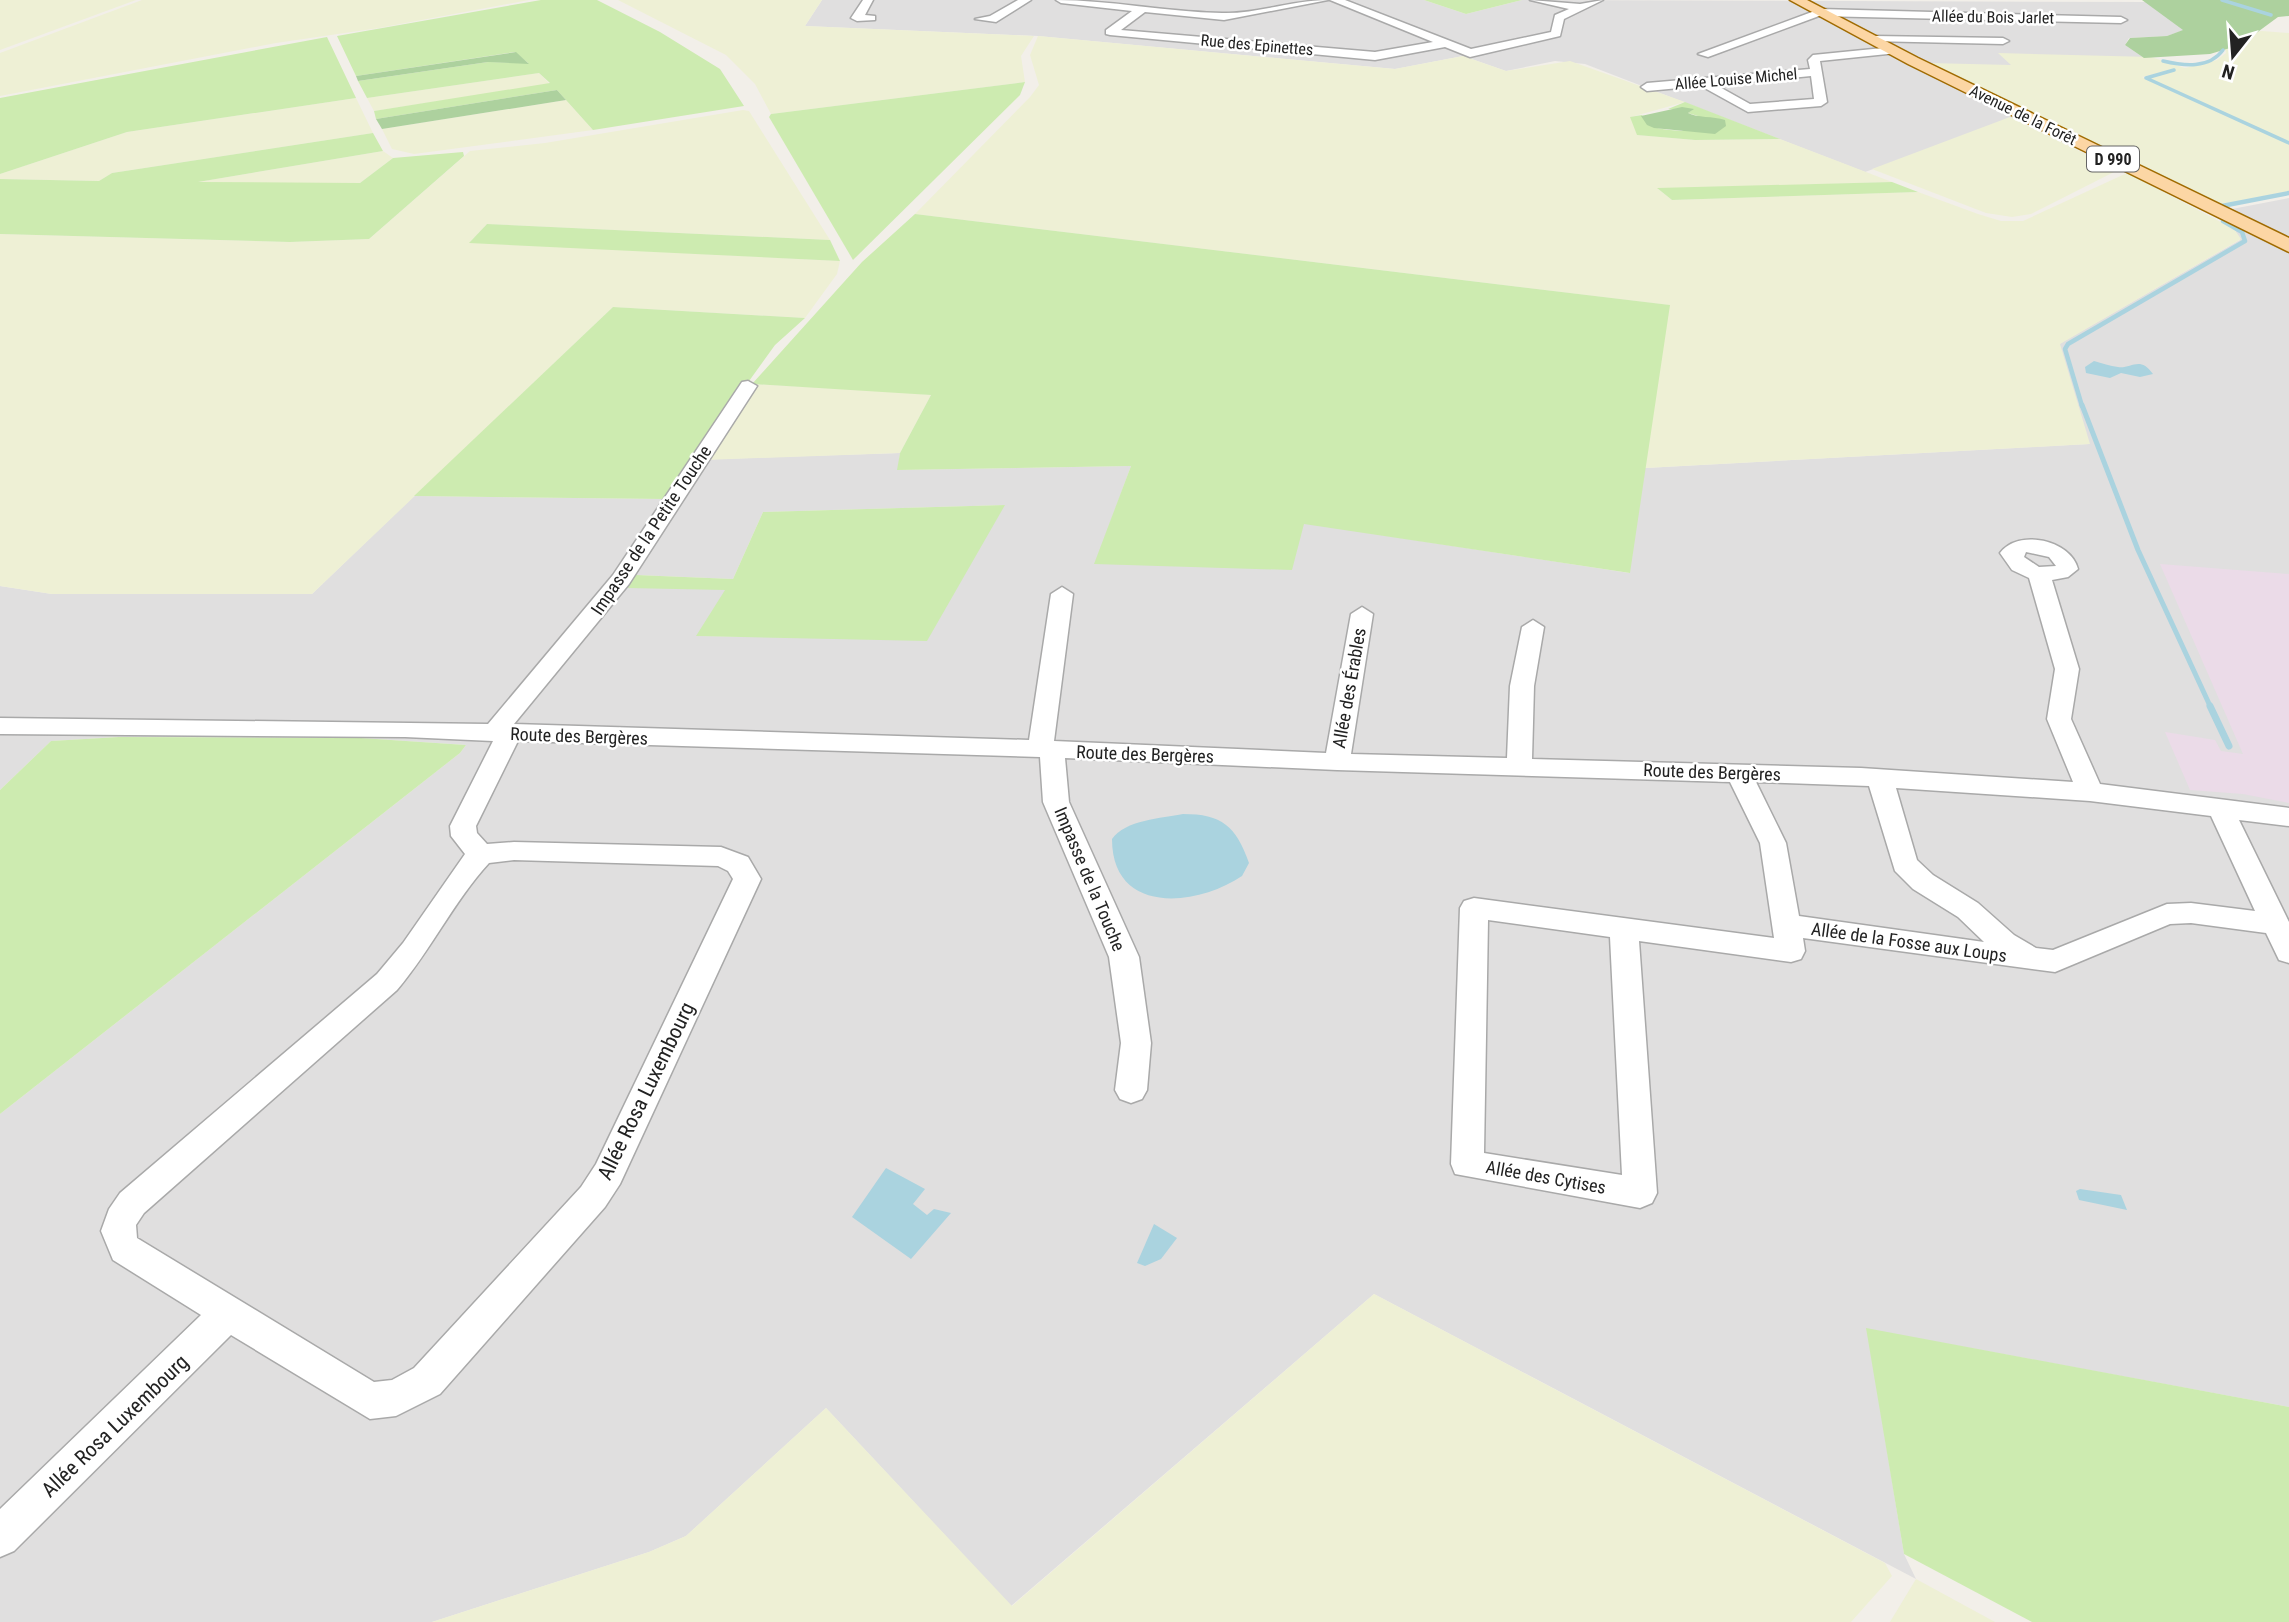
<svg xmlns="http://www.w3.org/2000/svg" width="2289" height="1622" viewBox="0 0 2289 1622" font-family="'Roboto Condensed',sans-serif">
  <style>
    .residential { fill: #e0dfdf; fill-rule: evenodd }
    .industrial { fill: #ebdbe8 }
    .farmland { fill: #eef0d5 }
    .grass { fill: #cdebb0 }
    .forest { fill: #add19e }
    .water { fill: #aad3df }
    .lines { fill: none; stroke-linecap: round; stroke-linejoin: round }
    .stream-far3 { stroke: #aad3df; stroke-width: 3.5 }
    .stream-far2 { stroke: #aad3df; stroke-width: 4.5 }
    .stream-far1 { stroke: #aad3df; stroke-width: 5 }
    .stream { stroke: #aad3df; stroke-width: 7 }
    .minor-casing { stroke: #a9a9a9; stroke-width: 3 }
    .major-casing { stroke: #a06b00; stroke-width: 3 }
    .minor { fill: #fff; fill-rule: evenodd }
    .major { fill: #fcd6a4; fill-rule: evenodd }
    .labels { text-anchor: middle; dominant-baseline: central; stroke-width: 5; stroke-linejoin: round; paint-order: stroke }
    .far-street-label { font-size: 16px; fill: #222; stroke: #fff }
    .shield { fill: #fff; stroke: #646464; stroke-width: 2 }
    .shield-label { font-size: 16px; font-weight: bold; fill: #222 }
    .street-label { font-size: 18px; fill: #222; stroke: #fff }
    .near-street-label { font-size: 21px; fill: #222; stroke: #fff }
  </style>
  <rect width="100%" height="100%" fill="#f2efe9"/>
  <g class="residential">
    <polygon points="822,0 1424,0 1466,14 1522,0 2146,2 2184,30 2167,36 2129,38 2125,45 2144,58 2017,66 1908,63 2015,118 1865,172 1585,64 1555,61 1506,71 1463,56 1395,69 1038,36 805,26"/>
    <path d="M2289,198V1407L1867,1329L1904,1554L1916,1579L1374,1294L1011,1606L826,1408L686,1536L649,1552L432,1622H0V1114L460,753L466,745L361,738L119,737L51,741L0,790V586L52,594H312L414,496L664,499L691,460L900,453L898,470L1131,466L1095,564L1304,523L1629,573L1645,468L2089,444L2059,344L2240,240L2234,229L2232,209ZM1005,505L765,637L697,636L726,590L637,575L733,579L763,512Z"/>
  </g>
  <polygon class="industrial" points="2160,564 2289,574 2289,803 2243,794 2190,790 2165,732 2215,740 2221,751 2243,754"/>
  <g class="farmland">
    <polygon points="0,0 136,0 0,50"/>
    <polygon points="142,0 529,0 379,28 276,43 0,96 0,53"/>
    <polygon points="618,0 822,0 805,26 1034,36 1021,56 1025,82 771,114 755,84 726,55"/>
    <polygon points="2262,31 2289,33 2289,142 2148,78 2175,69 2142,77 2289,144 2289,191 2222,204 1928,63 2011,65 1998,53 2151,57 2185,68 2217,60 2226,53 2225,48 2246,32"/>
    <polygon points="1038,36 1395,69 1463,56 1506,71 1570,61 1685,102 1631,117 1638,135 1695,140 1780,139 1892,182 1658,189 1672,200 1918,192 1978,214 2001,221 2023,221 2127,173 2234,229 2241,239 2060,344 2090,444 1645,468 1669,305 915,214 1030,97 1039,85 1030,55"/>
    <polygon points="539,73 550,84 374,111 367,98"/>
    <polygon points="356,98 373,133 112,173 99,181 0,179 0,174 127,132"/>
    <polygon points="566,100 593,130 414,154 392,149 382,129"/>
    <polygon points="743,110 749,111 830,240 487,224 470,242 840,261 837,274 805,318 613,307 312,594 52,594 0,586 0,234 290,242 369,239 470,151 545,143"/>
    <polygon points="2010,117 2118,170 2031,214 2012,217 1986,213 1872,169"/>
    <polygon points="383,151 393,158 360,183 192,183"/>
    <polygon points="752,384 900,392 931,395 900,453 704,460"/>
    <polygon points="1374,1294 1885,1563 1892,1576 1851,1622 432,1622 649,1552 686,1536 826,1408 1012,1606"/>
    <polygon points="1916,1579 1995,1622 1890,1622"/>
  </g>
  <g class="grass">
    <polygon points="541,0 597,0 660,32 720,69 744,106 593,130 557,90 376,119 374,111 550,83 539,73 367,98 358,81 488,62 528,63 515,52 356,76 337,36"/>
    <polygon points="1424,0 1522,0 1466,14"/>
    <polygon points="327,37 356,98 127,132 0,174 0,98"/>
    <polygon points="1025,82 1020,95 853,260 769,117 771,114"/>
    <path d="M1685,102L1780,139L1695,140L1637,135L1630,117L1642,115C1648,131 1666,129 1682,131L1698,116L1688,113L1692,110L1668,109Z"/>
    <polygon points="373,133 383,151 198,182 360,183 393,158 463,152 464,156 369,239 290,242 0,234 0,179 99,181 112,173"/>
    <polygon points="1892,182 1918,192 1672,200 1657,188"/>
    <polygon points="915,214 1670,305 1630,573 1304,524 1292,570 1094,564 1131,466 897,470 900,453 931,395 752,384 862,262"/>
    <polygon points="487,224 830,240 840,261 469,243"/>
    <polygon points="613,307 805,318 775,345 664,499 414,496"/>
    <polygon points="1005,505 927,641 696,636 725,590 627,588 636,575 733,579 763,512"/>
    <polygon points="119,737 361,738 466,745 460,753 0,1114 0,790 51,741"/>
    <polygon points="1866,1328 2289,1407 2289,1622 2032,1622 1904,1554"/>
  </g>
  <g class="forest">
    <polygon points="2142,0 2289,0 2289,16 2278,17 2240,45 2210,54 2144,58 2125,45 2130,38 2167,36 2183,30"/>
    <polygon points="516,52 529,64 488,62 358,81 356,76"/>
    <polygon points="557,90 566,100 382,129 376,119"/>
    <path d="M1682,107L1694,109L1688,113C1697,118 1713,116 1725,120L1726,126L1715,134L1654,128L1647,125L1641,116Z"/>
  </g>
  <g class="water">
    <path d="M2094,361C2102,363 2110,366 2118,367C2131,369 2140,355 2153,374L2140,377L2121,373L2110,378L2086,373L2085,367Z"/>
    <path d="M1183,814C1222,814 1236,826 1249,863L1242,876C1196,907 1112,915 1112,839C1125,820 1162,818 1183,814Z"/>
    <polygon points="886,1168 925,1189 913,1204 927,1215 934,1209 951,1213 911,1259 852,1217"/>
    <polygon points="2080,1189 2121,1195 2127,1210 2079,1200 2076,1191"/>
    <polygon points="1154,1224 1177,1238 1161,1259 1145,1266 1137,1263"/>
  </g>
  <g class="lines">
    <g class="stream-far3">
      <polyline points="2222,0 2271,15"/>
      <path d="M2163,61C2184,66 2209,69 2223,50"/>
      <polyline points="2174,70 2146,78 2289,143"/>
    </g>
    <g class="stream-far2">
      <polyline points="2222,206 2289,193"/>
      <polyline points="2082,406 2065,349 2068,344 2245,241 2242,232 2223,221"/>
    </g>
    <polyline class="stream-far1" points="2082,405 2138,550 2211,708"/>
    <polyline class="stream" points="2210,706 2229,746"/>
    <g class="minor-casing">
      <g id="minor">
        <polygon points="863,0 873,0 865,15 875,16 875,20 857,21 851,18"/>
        <polygon points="1018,0 1031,0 996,22 975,19 990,16"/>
        <path d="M1056,0C1111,0 1166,12 1222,13C1257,14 1293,0 1328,0L1224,20L1145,12L1121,30L1375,52L1433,42L1330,0H1345L1471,49L1551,32L1555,15L1569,9L1530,0L1580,4L1603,0L1564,19L1560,36L1470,57L1445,47L1375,60L1110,35L1106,34V30L1132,11L1061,3Z"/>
        <polygon points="1820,9 2121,17 2127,20 2121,23 1819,16 1708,57 1698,54"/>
        <polygon points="1874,36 2003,38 2009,41 2003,44 1870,41 1870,37"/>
        <path d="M1893,47L1897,49V53L1820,61L1827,102L1821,106L1748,112L1701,86L1647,91L1641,87L1647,83L1810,69L1808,60L1813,55ZM1811,76L1814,99L1750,104L1716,85Z"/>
        <path d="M748,381L757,386L629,584L514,724L1029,740L1051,594L1062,587L1073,594L1054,741L1326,753L1351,614L1362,607L1373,614L1351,754L1507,758L1510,686L1522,627L1533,620L1544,627L1534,686L1532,759L1861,768L2073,782L2047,719L2055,669L2029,578L2012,570L2000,553C2018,528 2071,540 2078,569L2068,577L2052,580L2079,669L2071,719L2100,784L2289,808V826L2239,820L2289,922V963L2279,960L2266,933L2191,923L2170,924L2055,972L1803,938L1805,951L1801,959L1791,962L1639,941L1657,1193L1652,1203L1640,1208L1455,1174L1451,1164L1460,908L1464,901L1474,898L1774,938L1760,843L1730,782L1337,770L1065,758L1069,802L1139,957L1151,1043L1147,1090L1142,1099L1131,1103L1120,1099L1115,1090L1121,1043L1109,957L1043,802L1040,757L518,741L476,826L477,833L487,844L514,842L721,847L748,857L761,879L620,1184L605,1207L440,1394L396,1416L370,1419L231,1335L14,1551L0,1557V1509L201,1315L113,1260L101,1231L109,1209L120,1193L377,974L403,943L465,854L451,836L450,826L493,741L405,737L0,734V718L488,724L613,575L742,382ZM2026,552L2049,557L2056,566L2039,567L2024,557ZM1756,782L1869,786L1895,871L1913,889L1958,917L1984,942L1799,916L1786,843ZM1896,788L2090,801L2211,816L2255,911L2191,903L2167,904L2053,950L2036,948L2014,935L1978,903L1933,875L1917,860ZM514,860L718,866L728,871L733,879L596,1164L581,1187L414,1368L392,1380L374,1382L137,1238L136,1225L144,1213L397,990C431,950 454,901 489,863ZM1488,920L1610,937L1622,1175L1484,1153Z"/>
      </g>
    </g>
    <g class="major-casing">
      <polygon id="major" points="1790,0 1807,0 1918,58 2289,238 2289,252 1908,64"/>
    </g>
    <use href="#minor" class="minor"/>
    <use href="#major" class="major"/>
  </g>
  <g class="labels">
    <g class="far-street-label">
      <text transform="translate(1993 17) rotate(1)">Allée du Bois Jarlet</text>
      <text transform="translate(1257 45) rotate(5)">Rue des Epinettes</text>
      <text transform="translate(1736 79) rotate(-5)">Allée Louise Michel</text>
      <text transform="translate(2023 115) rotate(26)">Avenue de la Forêt</text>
    </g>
    <rect class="shield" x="2087" y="146.5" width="52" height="25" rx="5"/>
    <g class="shield-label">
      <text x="2113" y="159">D 990</text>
    </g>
    <g class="street-label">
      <text transform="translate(651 530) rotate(-56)">Impasse de la Petite Touche</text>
      <text transform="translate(1349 688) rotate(-80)">Allée des Érables</text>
      <text transform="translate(579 736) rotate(2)">Route des Bergères</text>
      <text transform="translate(1145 754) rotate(2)">Route des Bergères</text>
      <text transform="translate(1712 772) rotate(2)">Route des Bergères</text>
      <text transform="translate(1090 879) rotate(67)">Impasse de la Touche</text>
      <text transform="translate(1909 942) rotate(8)">Allée de la Fosse aux Loups</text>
      <text transform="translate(1546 1177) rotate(10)">Allée des Cytises</text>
    </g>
    <g class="near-street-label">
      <text transform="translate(646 1091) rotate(-64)">Allée Rosa Luxembourg</text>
      <text transform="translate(115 1426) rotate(-44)">Allée Rosa Luxembourg</text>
    </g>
  </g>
  <g transform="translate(2233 56) rotate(197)" stroke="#ffffff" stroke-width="5" paint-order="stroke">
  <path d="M0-5L12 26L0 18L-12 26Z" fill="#222222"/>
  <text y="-10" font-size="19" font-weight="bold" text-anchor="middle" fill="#222222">N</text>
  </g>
</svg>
